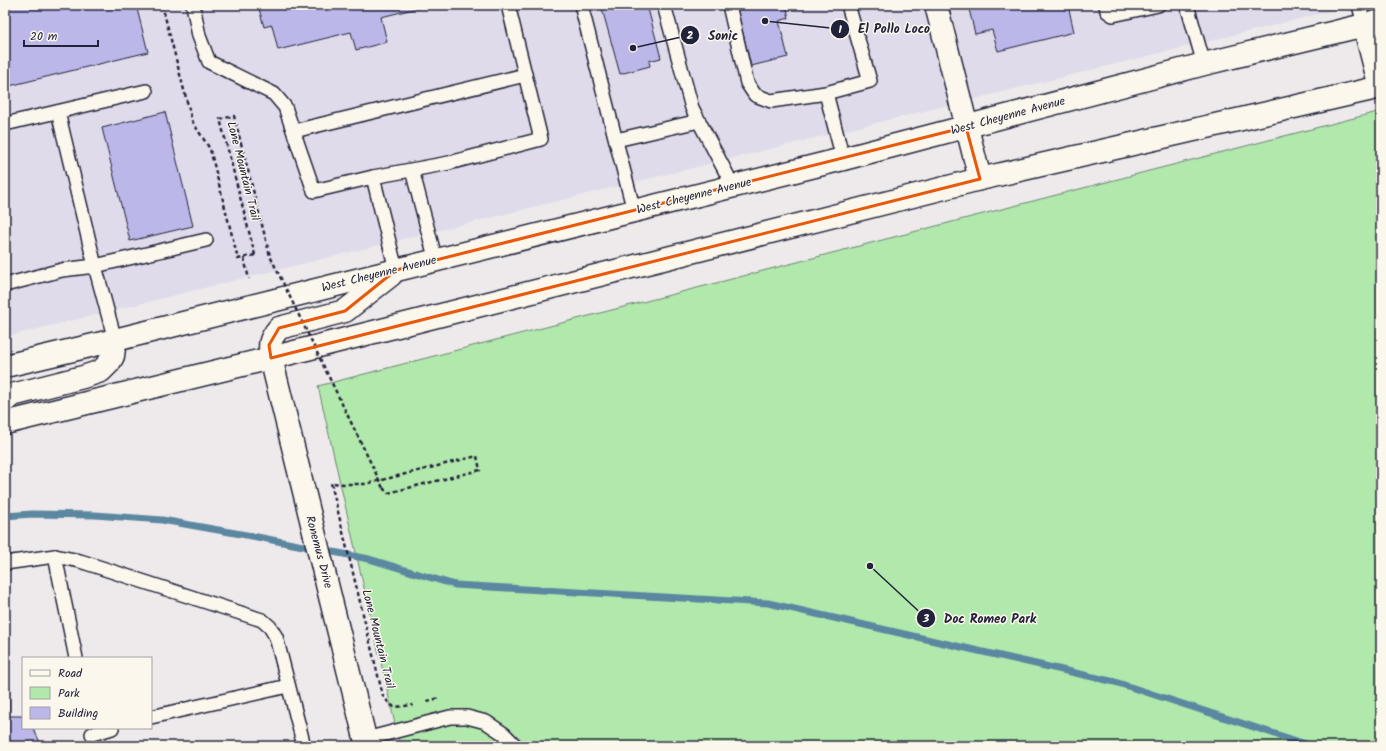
<svg xmlns="http://www.w3.org/2000/svg" width="1386" height="751" viewBox="0 0 1386 751" font-family="Kalam,sans-serif">
  <style>
    .built { fill: #dfdbea }
    .green { fill: #b1e8ab; stroke: #6a8573 }
    .lines { fill: none; stroke-linecap: round; stroke-linejoin: round }
    .stream { stroke: #5c87a0; stroke-width: 7 }
    .building { fill: #bbb7e9; stroke: #22223b }
    .service-casing { stroke: #22223b; stroke-width: 16 }
    .minor-casing { stroke: #22223b; stroke-width: 25 }
    .primary-casing { stroke: #22223b; stroke-width: 25 }
    .path { stroke: #22223b; stroke-width: 2.5; stroke-dasharray: 4 3; stroke-linecap: butt }
    .service { stroke: #fbf7ec; stroke-width: 13 }
    .minor { stroke: #fbf7ec; stroke-width: 22 }
    .primary { stroke: #fbf7ec; stroke-width: 22 }
    .path-bridge { stroke: #22223b; stroke-width: 2.5; stroke-dasharray: 4 3; stroke-linecap: butt }
    .marked { fill: none; stroke: #e8590c; stroke-width: 3; stroke-linejoin: round }
    .labels { text-anchor: middle; dominant-baseline: central; stroke-width: 3; stroke-linejoin: round; paint-order: stroke }
    .street-label { font-size: 12px; fill: #22223b; stroke: #fbf7ec }
    .leader { fill: none; stroke: #22223b; stroke-width: 1.5 }
    .callout-dot { fill: #22223b; stroke: #fbf7ec; stroke-width: 1.5 }
    .mark-label { font-size: 12px; text-anchor: middle; font-weight: bold; fill: #fff }
    .callout-label { font-size: 13px; text-anchor: middle; font-weight: bold; fill: #22223b; stroke: #fbf7ec; stroke-width: 3; stroke-linejoin: round; paint-order: stroke }
  </style>
  <rect width="100%" height="100%" fill="#eeeaeb"/>
  <filter id="ink" filterUnits="userSpaceOnUse"><feTurbulence type="fractalNoise" baseFrequency=".025" numOctaves="2"/><feDisplacementMap in="SourceGraphic" scale="8" xChannelSelector="R" yChannelSelector="G"/><feConvolveMatrix kernelMatrix="1 2 1 2 8 2 1 2 1" color-interpolation-filters="sRGB"/></filter>
  <g filter="url(#ink)">
    <polygon class="built" points="5,5 1356,5 5,337"/>
    <polygon class="green" points="1381,111 1381,746 400,746 318,386"/>
    <g class="lines">
      <polyline class="stream" points="5,516 32,514 95,515 162,520 252,536 369,559 455,585 768,603 1115,682 1312,746"/>
    </g>
    <g class="building">
      <polygon points="8,5 136,5 148,52 5,87 5,6"/>
      <polygon points="258,5 430,5 381,17 387,42 356,50 351,32 278,50 272,25 264,27"/>
      <polygon points="601,5 647,5 661,58 649,61 650,66 620,74"/>
      <polygon points="736,5 786,5 789,18 779,21 788,57 751,66"/>
      <polygon points="968,5 1068,5 1074,32 998,51 992,30 975,34"/>
      <polygon points="165,112 193,226 130,241 102,128"/>
      <polygon points="5,679 9,679 9,716 23,716 23,728 33,728 42,746 5,746"/>
    </g>
    <g class="lines">
      <g class="service-casing">
        <g id="service">
          <polyline points="193,5 199,36 209,62 274,94 285,107 314,191 373,177 449,163 541,139 508,5"/>
          <polyline points="581,5 634,211"/>
          <polyline points="664,5 692,108 733,186"/>
          <polyline points="729,5 747,83 755,95 771,101 826,93 870,81 848,5"/>
          <polyline points="1106,5 1107,11 1113,15 1158,5"/>
          <polyline points="1187,5 1204,64"/>
          <polyline points="1359,5 1364,25"/>
          <polyline points="826,93 843,159"/>
          <polyline points="58,112 95,266 115,340"/>
          <polyline points="5,124 146,91"/>
          <polyline points="294,131 525,75"/>
          <polyline points="616,140 699,121"/>
          <polyline points="412,170 436,261"/>
          <polyline points="373,177 396,270"/>
          <polyline points="5,285 62,270 95,266 206,240"/>
          <polyline points="55,556 76,658"/>
          <polyline points="5,563 55,556 80,561 262,620 270,627 276,637 304,746"/>
          <polyline points="151,717 288,686"/>
          <polyline points="92,734 112,728"/>
          <polyline points="366,739 450,717 467,717 486,722 504,734 516,746"/>
        </g>
      </g>
      <g class="minor-casing">
        <g id="minor">
          <polyline points="936,5 980,179"/>
          <polyline points="271,358 367,746"/>
        </g>
      </g>
      <g class="primary-casing">
        <g id="primary">
          <polyline points="1364,25 1380,87"/>
          <path d="M271,358C269,344 269,340 279,328L345,311L391,275"/>
          <polyline points="5,366 115,340 843,159 1204,64 1381,21"/>
          <polyline points="5,401 12,395 83,377 101,371 109,363 113,356 115,340"/>
          <polyline points="5,423 271,358 980,179 1381,87"/>
        </g>
      </g>
      <g class="path">
        <polyline points="162,5 192,121 210,149 238,259 255,255"/>
        <polyline points="244,258 249,279"/>
        <polyline points="383,488 388,493 480,470 477,456 366,484 346,484 331,483 383,696 388,702 394,707 413,705"/>
        <polyline points="427,701 440,698"/>
      </g>
      <use href="#service" class="service"/>
      <use href="#minor" class="minor"/>
      <use href="#primary" class="primary"/>
      <polyline class="path-bridge" points="255,255 220,119 234,116 270,256 383,488"/>
    </g>
  </g>
  <path class="marked" d="M966,127L980,179L271,358L269,345L279,328L345,311L396,270Z"/>
  <g class="labels">
    <g class="street-label">
      <text transform="translate(1008 116) rotate(-15)">West Cheyenne Avenue</text>
      <text transform="translate(243 171) rotate(76)">Lone Mountain Trail</text>
      <text transform="translate(694 196) rotate(-14)">West Cheyenne Avenue</text>
      <text transform="translate(379 274) rotate(-14)">West Cheyenne Avenue</text>
      <text transform="translate(319 552) rotate(75)">Ronemus Drive</text>
      <text transform="translate(378 639) rotate(76)">Lone Mountain Trail</text>
    </g>
  </g>
  <path class="leader" d="M765 21L840 29M633 48L690 35M870 566L926 618"/>
  <g class="callout-dot">
    <circle cx="765" cy="21" r="4"/>
    <circle cx="633" cy="48" r="4"/>
    <circle cx="870" cy="566" r="4"/>
    <circle cx="840" cy="29" r="10"/>
    <circle cx="690" cy="35" r="10"/>
    <circle cx="926" cy="618" r="10"/>
  </g>
  <g class="mark-label">
    <text x="840" y="33">1</text>
    <text x="690" y="39">2</text>
    <text x="926" y="622">3</text>
  </g>
  <g class="callout-label">
    <text x="894" y="33">El Pollo Loco</text>
    <text x="723" y="40">Sonic</text>
    <text x="990" y="623">Doc Romeo Park</text>
  </g>
  <rect width="1386" height="751" fill="none" stroke="#fbf7ec" stroke-width="20"/>
  <rect x="10" y="10" width="1366" height="731" fill="none" stroke="#22223b" stroke-width="1.5" filter="url(#ink)"/>
  <rect x="22" y="657" width="130" height="72" fill="#fbf7ec" stroke="#a4a2a5"/>
  <rect x="30" y="670" width="20" height="6" fill="#fbf7ec" stroke="#a4a2a5"/>
  <text x="58" y="677" font-size="12" fill="#22223b">Road</text>
  <rect x="30" y="687" width="20" height="12" fill="#b1e8ab" stroke="#a4a2a5"/>
  <text x="58" y="697" font-size="12" fill="#22223b">Park</text>
  <rect x="30" y="707" width="20" height="12" fill="#bbb7e9" stroke="#a4a2a5"/>
  <text x="58" y="717" font-size="12" fill="#22223b">Building</text>
  <path d="M24 40v6h74v-6" fill="none" stroke="#22223b" stroke-width="2"/>
  <text x="30" y="40" font-size="12" fill="#22223b" stroke="#fbf7ec" stroke-width="3" paint-order="stroke">20 m</text>
</svg>
